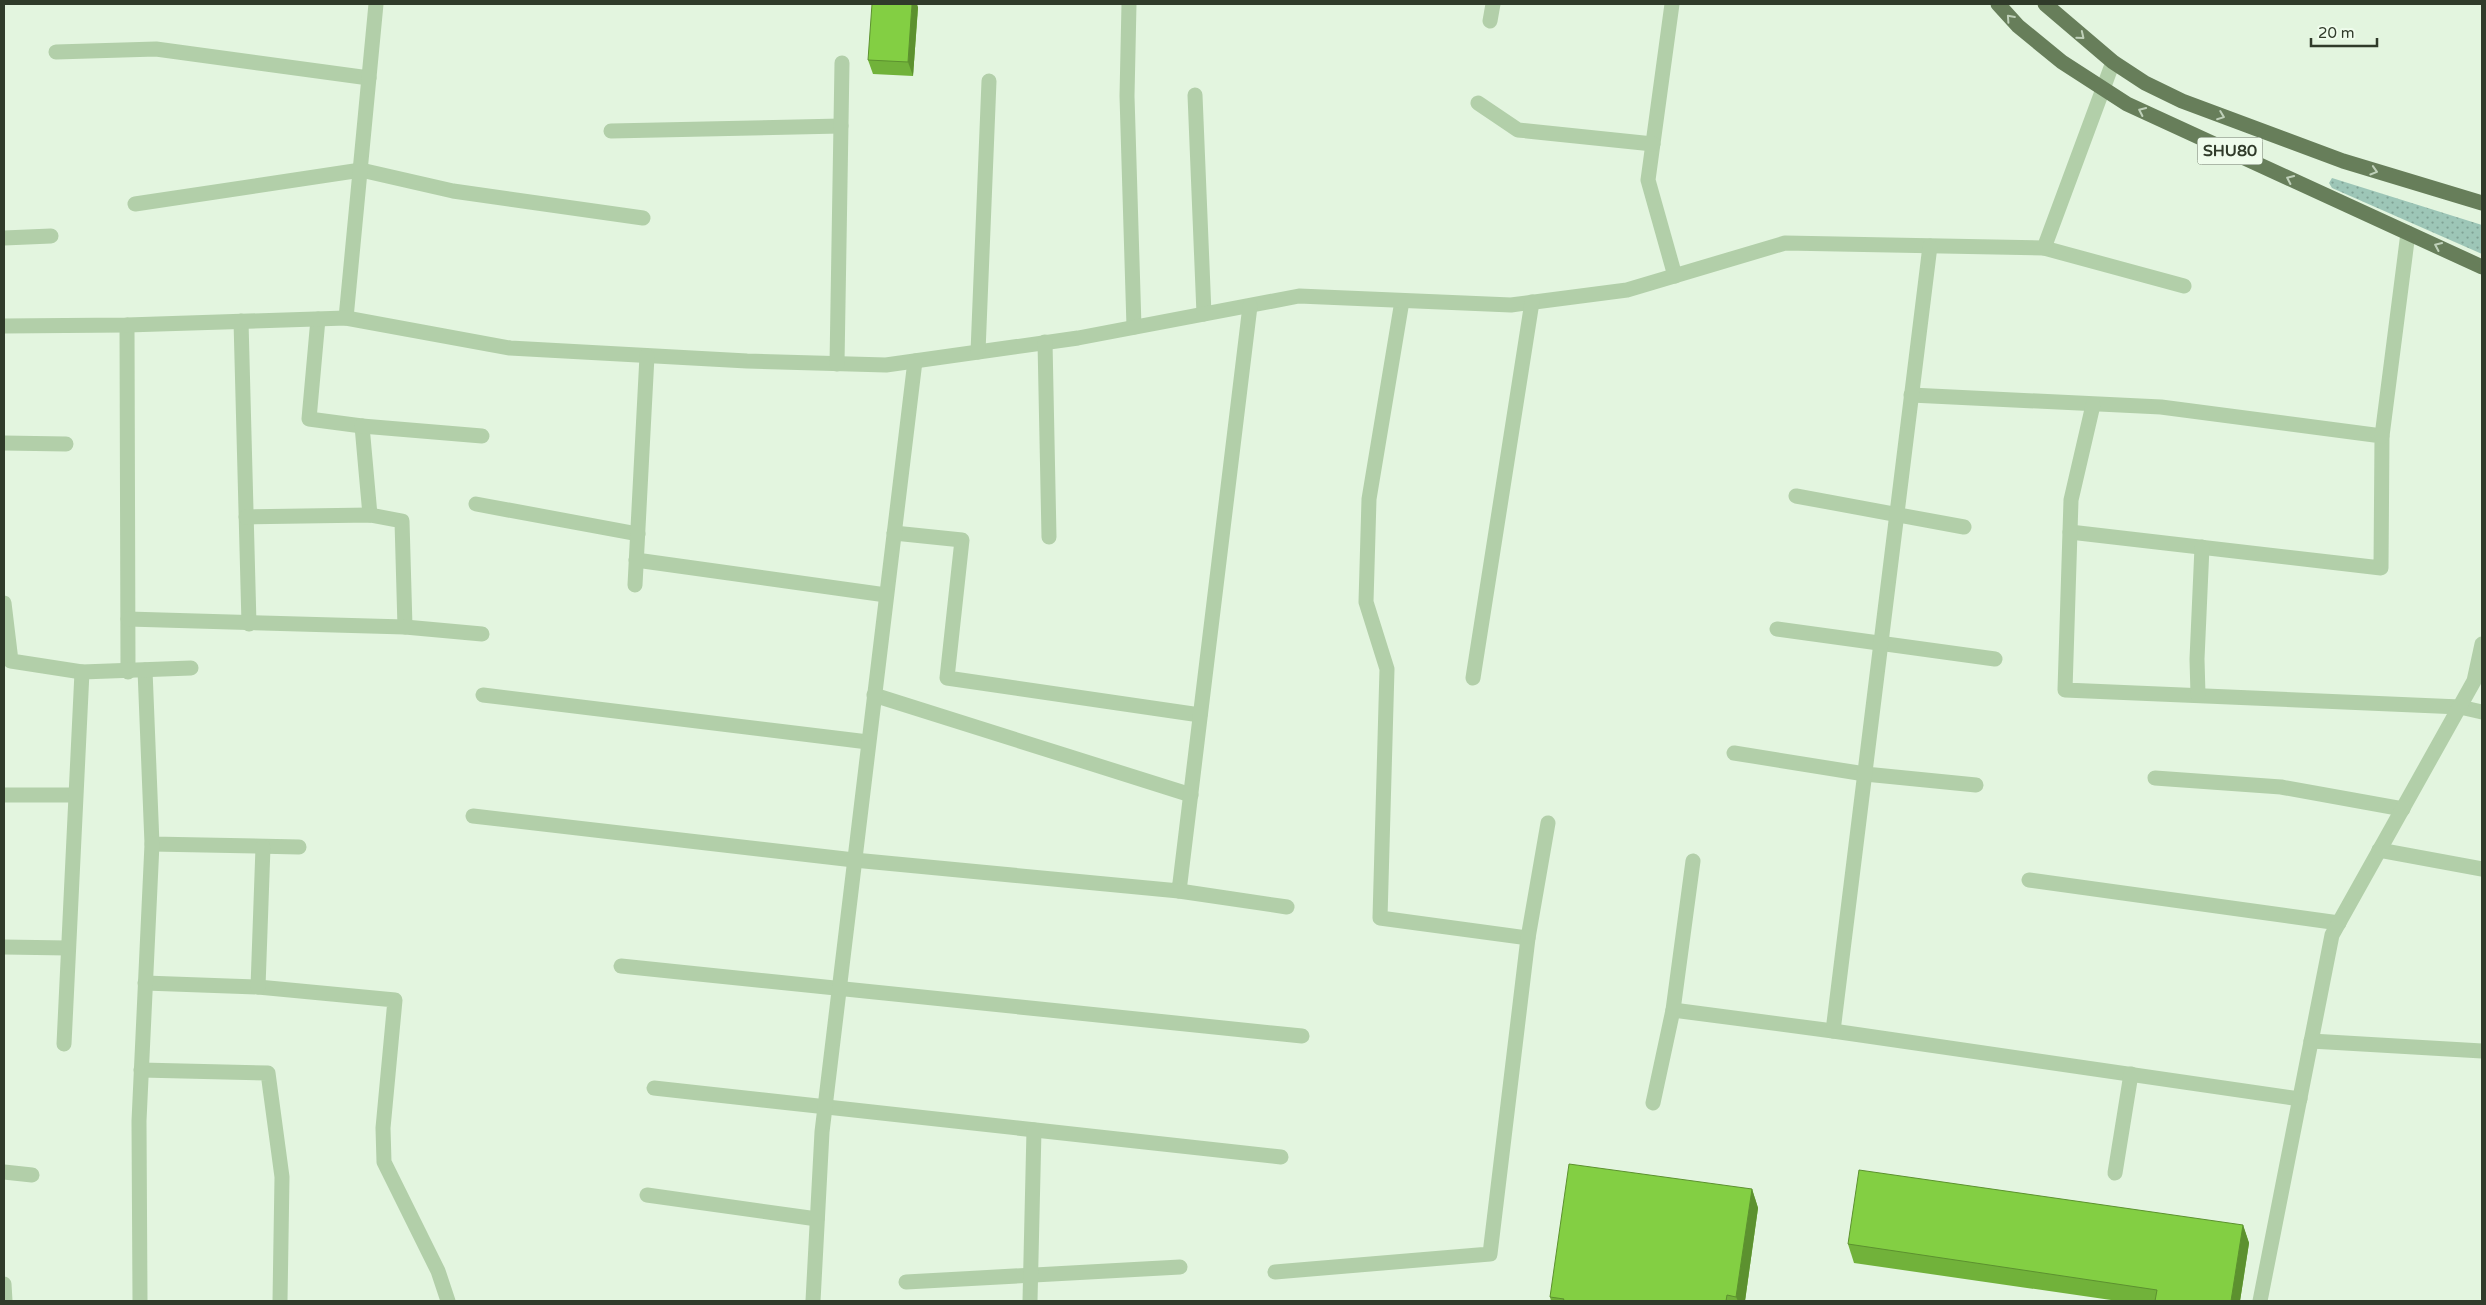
<svg xmlns="http://www.w3.org/2000/svg" width="2486" height="1305" viewBox="0 0 2486 1305" font-family="'Varela Round',sans-serif">
  <style>
    .grass { fill: url(#grass-dots) }
    .lines { fill: none; stroke-linecap: round; stroke-linejoin: round }
    .street { stroke: #b2cfa9; stroke-width: 15 }
    .primary { stroke: #677e5a; stroke-width: 15 }
    .wall { fill: #71b23a }
    .shaded-wall { fill: #5c912f }
    .building { fill: #83cf43; stroke: #5c912f }
    .oneway { stroke: #bfd0b9 }
    .labels { text-anchor: middle; dominant-baseline: central; stroke-width: 4; stroke-linejoin: round; paint-order: stroke }
    .shield { fill: #effcec; stroke: #697564; stroke-width: 1 }
    .shield-label { font-size: 16px; font-weight: bold; fill: #303b2a }
  </style>
  <defs>
    <pattern id="grass-dots" width="8" height="8" patternUnits="userSpaceOnUse" patternTransform="scale(1.25)"><rect width="8" height="8" fill="#9dc6b7"/><path d="M2 2h.1M6 6h.1" fill="none" stroke="#80a295" stroke-width="1.8" stroke-linecap="round"/></pattern>
  </defs>
  <rect width="100%" height="100%" fill="#e3f5df"/>
  <polygon class="grass" points="2332,178 2482,225 2482,254 2332,188 2329,183"/>
  <g class="lines">
    <g class="street">
      <polyline points="1129,4 1127,96 1134,327"/>
      <polyline points="1672,4 1648,180 1675,276"/>
      <polyline points="1490,21 1493,4"/>
      <polyline points="56,52 156,49 369,78"/>
      <polyline points="1195,95 1204,314"/>
      <polyline points="1478,103 1518,130 1653,144"/>
      <polyline points="611,131 841,126"/>
      <polyline points="135,204 361,170 453,191 643,218"/>
      <polyline points="4,238 51,236"/>
      <polyline points="2044,248 2184,286"/>
      <polyline points="1402,301 1369,499 1366,602 1387,669 1380,918 1528,938"/>
      <polyline points="346,318 376,4"/>
      <polyline points="318,319 309,419 362,426 370,515"/>
      <polyline points="241,321 249,624"/>
      <polyline points="127,325 128,672"/>
      <polyline points="4,326 127,325 346,318 510,348 747,361 886,365 1078,338 1299,296 1511,305 1627,290 1785,243 2044,248 2113,62"/>
      <polyline points="1045,342 1049,537"/>
      <polyline points="978,352 989,81"/>
      <polyline points="837,364 842,63"/>
      <polyline points="1911,395 2161,407 2382,436 2381,568 2070,532"/>
      <polyline points="2093,405 2071,500 2065,690 2460,707 2482,712"/>
      <polyline points="362,426 482,436"/>
      <polyline points="2382,436 2408,233"/>
      <polyline points="4,443 66,444"/>
      <polyline points="1796,496 1964,527"/>
      <polyline points="476,504 638,534"/>
      <polyline points="246,517 370,515 402,521 405,627"/>
      <polyline points="894,533 962,540 947,678 1200,715"/>
      <polyline points="636,560 886,595"/>
      <polyline points="635,585 647,356"/>
      <polyline points="4,603 11,661 82,672"/>
      <polyline points="128,619 405,627 482,634"/>
      <polyline points="1777,629 1995,659"/>
      <polyline points="145,670 152,844 299,847"/>
      <polyline points="1473,678 1532,302"/>
      <polyline points="483,695 868,742"/>
      <polyline points="874,695 1191,795"/>
      <polyline points="2198,695 2197,659 2202,547"/>
      <polyline points="1734,753 1865,774 1976,785"/>
      <polyline points="2155,778 2281,787 2403,809"/>
      <polyline points="4,795 75,795"/>
      <polyline points="473,816 854,860 1179,891 1250,306"/>
      <polyline points="2379,850 2482,869"/>
      <polyline points="2029,880 2339,923"/>
      <polyline points="1179,891 1287,907"/>
      <polyline points="4,947 68,948"/>
      <polyline points="621,966 1302,1036"/>
      <polyline points="145,983 258,987 395,1000 383,1128 384,1162 438,1271 448,1301"/>
      <polyline points="258,987 263,847"/>
      <polyline points="1673,1010 1833,1031 2300,1099"/>
      <polyline points="1833,1031 1930,246"/>
      <polyline points="2311,1041 2482,1051"/>
      <polyline points="64,1044 82,672 191,668"/>
      <polyline points="141,1070 268,1073 282,1177 280,1301"/>
      <polyline points="654,1088 1281,1157"/>
      <polyline points="1653,1103 1673,1010 1693,861"/>
      <polyline points="4,1172 32,1175"/>
      <polyline points="2115,1173 2131,1074"/>
      <polyline points="647,1195 817,1219"/>
      <polyline points="1275,1272 1490,1254 1528,938 1548,823"/>
      <polyline points="906,1282 1180,1267"/>
      <polyline points="4,1284 5,1301"/>
      <polyline points="140,1301 139,1121 152,844"/>
      <polyline points="813,1301 822,1132 915,361"/>
      <polyline points="1030,1301 1034,1130"/>
      <polyline points="2260,1301 2332,935 2474,681 2482,644"/>
    </g>
    <g class="primary">
      <polyline points="1998,4 2018,26 2062,62 2127,104 2482,267"/>
      <polyline points="2045,4 2113,62 2145,83 2182,101 2343,161 2482,203"/>
    </g>
  </g>
  <g class="wall">
    <polygon points="918,7 913,76 873,74 868,60"/>
    <polygon points="1752,1189 1758,1208 1745,1301 1551,1301 1550,1297"/>
    <polygon points="2243,1225 2249,1243 2240,1301 2118,1301 1854,1263 1848,1244"/>
  </g>
  <g class="shaded-wall">
    <polygon points="912,4 917,4 918,7 913,76 908,62"/>
    <polygon points="1752,1189 1758,1208 1745,1301 1738,1301 1736,1297"/>
    <polygon points="2243,1225 2249,1243 2240,1301 2231,1301"/>
  </g>
  <g class="building">
    <polygon points="872,4 912,4 908,62 868,60"/>
    <polygon points="1569,1164 1752,1189 1736,1297 1727,1295 1726,1301 1563,1301 1564,1299 1550,1297"/>
    <polygon points="1859,1170 2243,1225 2231,1301 2155,1301 2157,1290 1848,1244"/>
  </g>
  <defs><path id="oneway-chevron" d="M-2-3.5L2.5 0L-2 3.5" fill="none" stroke-width="1.6" stroke-linecap="round" stroke-linejoin="round" transform="scale(1.25)"/></defs>
  <g class="oneway">
    <use href="#oneway-chevron" transform="translate(2010 18) rotate(-132)"/>
    <use href="#oneway-chevron" transform="translate(2081 36) rotate(39)"/>
    <use href="#oneway-chevron" transform="translate(2142 111) rotate(-155)"/>
    <use href="#oneway-chevron" transform="translate(2221 116) rotate(21)"/>
    <use href="#oneway-chevron" transform="translate(2374 171) rotate(17)"/>
    <use href="#oneway-chevron" transform="translate(2290 179) rotate(-155)"/>
    <use href="#oneway-chevron" transform="translate(2438 246) rotate(-156)"/>
  </g>
  <g class="labels">
    <rect class="shield" x="2197.5" y="137.5" width="65" height="27" rx="4"/>
    <g class="shield-label">
      <text x="2230" y="151">SHU80</text>
    </g>
  </g>
  <rect width="2486" height="1305" fill="none" stroke="#303b2a" stroke-width="10"/>
  <path d="M2311 38v8h66v-8" fill="none" stroke="#303b2a" stroke-width="2.5"/>
  <text x="2318" y="38" font-size="15" fill="#303b2a" stroke="#effcec" stroke-width="4" paint-order="stroke">20 m</text>
</svg>
